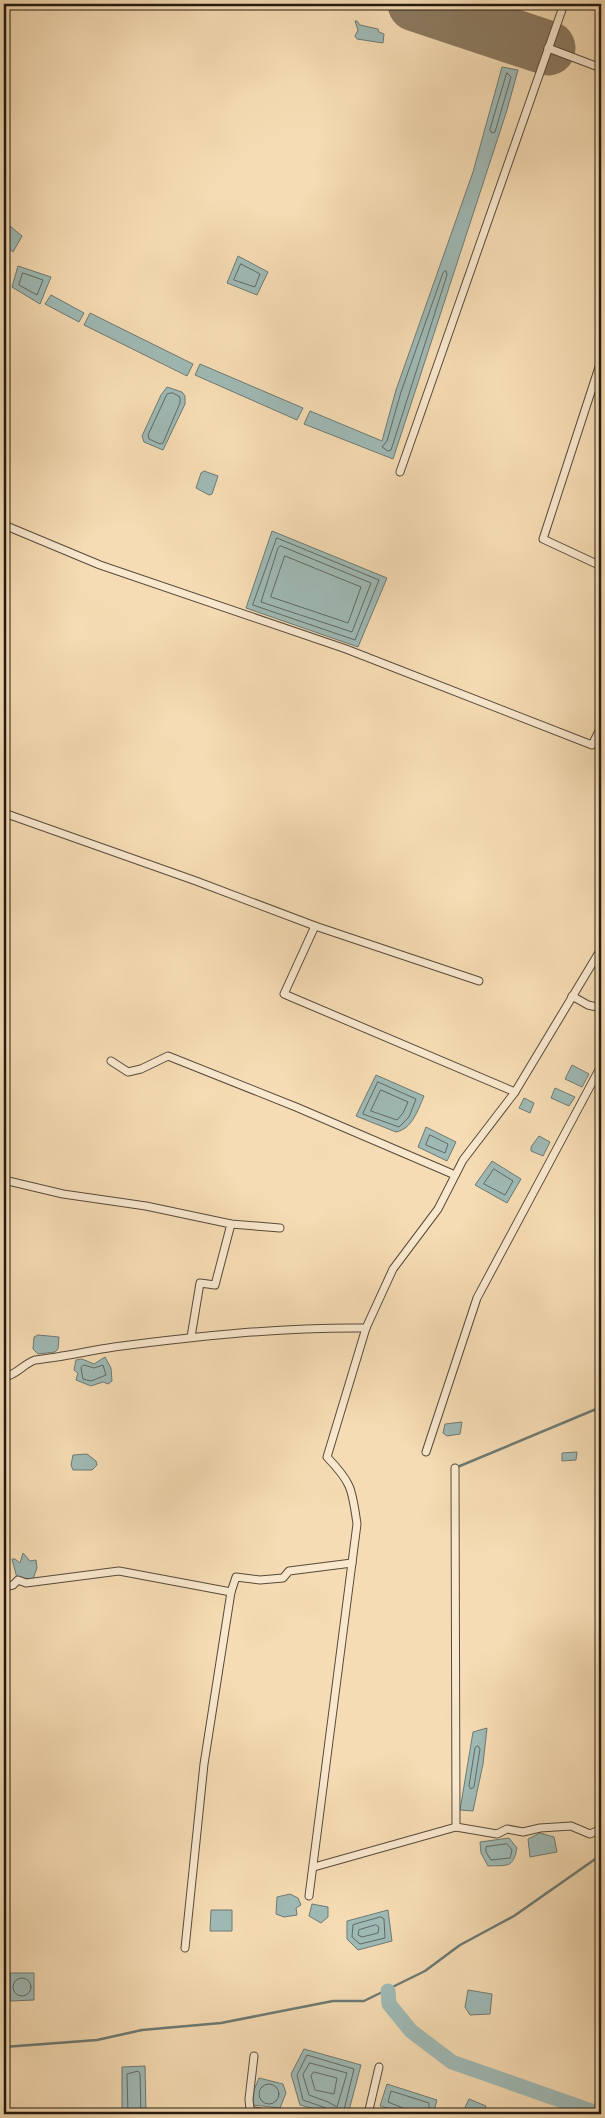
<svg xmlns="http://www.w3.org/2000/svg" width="605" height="2118" viewBox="0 0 605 2118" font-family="'IM FELL French Canon',serif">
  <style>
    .water { fill: #9fbab6; stroke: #6d7a74 }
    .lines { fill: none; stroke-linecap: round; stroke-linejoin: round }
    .shore { stroke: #606a64; stroke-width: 1 }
    .stream { stroke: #6d7a74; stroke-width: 2.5 }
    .river { stroke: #9fbab6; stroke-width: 15 }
    .runway { stroke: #8c7b62; stroke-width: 55 }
    .street-casing { stroke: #574a3a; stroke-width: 9 }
    .street { stroke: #f9e8ce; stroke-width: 7 }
  </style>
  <rect width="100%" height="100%" fill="#f6dcb4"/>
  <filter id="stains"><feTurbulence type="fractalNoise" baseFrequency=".004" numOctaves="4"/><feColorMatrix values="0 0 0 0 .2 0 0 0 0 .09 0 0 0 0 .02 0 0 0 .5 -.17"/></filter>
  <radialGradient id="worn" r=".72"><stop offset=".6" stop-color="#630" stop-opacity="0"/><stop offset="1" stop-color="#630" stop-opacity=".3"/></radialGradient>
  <g class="water">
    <polygon points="355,21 357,21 360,25 378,29 379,32 384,34 383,43 357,39 355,36 358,30"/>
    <polygon points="502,67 518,70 507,110 393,459 304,424 310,411 382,441 396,390 473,172"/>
    <polygon points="4,221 22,236 13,252 4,244"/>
    <polygon points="238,256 268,272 257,295 227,283"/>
    <polygon points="18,266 51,277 40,304 12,287"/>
    <polygon points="51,295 84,313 79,322 45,304"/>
    <polygon points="90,313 193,364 187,376 84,325"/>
    <polygon points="200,364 303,408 297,420 195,375"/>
    <polygon points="167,387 182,392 185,396 185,404 163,450 144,442 142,436 161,395"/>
    <polygon points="204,471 218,476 212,494 209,495 196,488 201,473"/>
    <polygon points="272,531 387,578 358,647 246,608"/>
    <polygon points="572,1065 589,1074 582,1087 565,1079"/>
    <path d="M376,1075L424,1096C418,1110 412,1129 396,1132L356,1116Z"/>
    <polygon points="555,1088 575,1097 569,1106 551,1098"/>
    <polygon points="524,1098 534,1103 530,1113 519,1108"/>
    <polygon points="426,1127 456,1142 447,1161 418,1147"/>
    <polygon points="539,1136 550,1142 543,1156 531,1151 531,1147"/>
    <polygon points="492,1161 521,1179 507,1203 475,1185"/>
    <polygon points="38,1335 59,1337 58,1349 55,1352 38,1354 33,1349 34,1337"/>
    <polygon points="105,1357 111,1368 112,1381 108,1384 103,1382 91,1386 76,1380 78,1373 74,1370 76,1360 82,1359 94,1364"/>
    <polygon points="462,1422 460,1434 447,1436 443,1433 445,1424"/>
    <polygon points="577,1452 576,1460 562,1461 562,1453"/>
    <polygon points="87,1454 96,1461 97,1465 92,1470 73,1470 71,1465 73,1455"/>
    <polygon points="23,1553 30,1561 36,1560 37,1568 33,1579 17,1578 12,1559 15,1559 20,1563"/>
    <polygon points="487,1728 483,1764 473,1811 460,1810 473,1732"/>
    <polygon points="540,1833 554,1837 557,1852 530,1857 528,1839"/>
    <path d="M509,1838L517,1848C513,1869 507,1865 488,1866L481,1853L480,1842Z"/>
    <polygon points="290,1894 298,1898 301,1905 296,1908 297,1915 284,1917 276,1914 277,1897"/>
    <polygon points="312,1904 328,1907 328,1917 321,1923 309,1916"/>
    <polygon points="211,1910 232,1910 232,1931 210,1931"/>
    <polygon points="388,1910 392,1941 358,1950 347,1939 347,1921"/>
    <polygon points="10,1973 34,1973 34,2000 10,2001"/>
    <polygon points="468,1990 492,1994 490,2014 470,2015 465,2007"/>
    <polygon points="304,2049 361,2065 348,2114 333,2114 300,2105 291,2074"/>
    <polygon points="145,2066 146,2112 122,2112 122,2067"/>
    <polygon points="259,2078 283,2084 286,2093 280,2108 253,2105 254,2090"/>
    <polygon points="387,2084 437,2100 433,2114 407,2114 380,2106"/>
    <polygon points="469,2099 486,2106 483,2114 462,2114"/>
  </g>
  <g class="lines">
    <g class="shore">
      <polygon points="507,73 511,77 495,132 492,133 490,130"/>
      <polygon points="241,264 260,274 255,287 234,280"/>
      <polygon points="446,271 447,275 391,450 388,451 382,447 387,441 401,392 443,273"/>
      <polygon points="23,273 43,280 37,295 19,285"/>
      <polygon points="173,393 180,397 180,403 163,443 160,444 149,439 148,435 167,394"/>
      <polygon points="277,538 379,580 355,640 253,605"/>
      <polygon points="281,546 371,583 352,632 261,602 278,548"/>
      <polygon points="285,556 361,587 348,623 271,597"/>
      <polygon points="378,1082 416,1099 409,1117 399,1127 363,1114"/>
      <polygon points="381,1090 408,1102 403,1113 397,1120 371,1111"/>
      <polygon points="430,1135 448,1144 445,1153 426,1145"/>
      <polygon points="494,1169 513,1181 505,1195 484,1184"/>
      <polygon points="84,1365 94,1368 103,1365 106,1375 91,1381 83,1379 81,1368"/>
      <polygon points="478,1746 480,1749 474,1787 471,1789 469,1786 475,1748"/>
      <polygon points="507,1844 512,1850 510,1858 491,1860 486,1852 486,1847"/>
      <polygon points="381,1917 384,1919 385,1938 360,1944 352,1937 353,1925"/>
      <polygon points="376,1925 379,1927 378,1933 362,1937 358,1935 359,1930"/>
      <circle cx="22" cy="1987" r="9"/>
      <polygon points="310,2063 347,2073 337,2107 328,2102 309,2095 303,2075"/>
      <polygon points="314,2072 337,2078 334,2094 315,2090 311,2076"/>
      <circle cx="269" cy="2094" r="10"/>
      <polyline points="128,2114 127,2074 138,2071 140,2074 141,2114"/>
      <polyline points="329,2114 326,2108 303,2100 297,2075 307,2055 354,2069 343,2114"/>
      <polyline points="405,2114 403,2108 388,2102 391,2091 429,2103 429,2114"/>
    </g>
    <g class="stream">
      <polyline points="455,1468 601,1407"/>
      <polyline points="4,2047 97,2040 142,2030 221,2023 333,2001 364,2001 425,1971 460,1945 514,1916 601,1855"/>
    </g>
    <polyline class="river" points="388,1991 389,2004 411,2031 452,2062 600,2114"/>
    <polyline class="runway" points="415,4 548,48"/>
    <g class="street-casing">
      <g id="street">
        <polyline points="548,48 601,68"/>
        <polyline points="601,361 543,539 601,566"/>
        <polyline points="400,472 564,4"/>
        <polyline points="4,525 100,565 346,649 592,745 601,727"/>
        <polyline points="4,813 196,881 315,926 284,994 515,1092"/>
        <polyline points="315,926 479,981"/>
        <polyline points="572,996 588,1005 601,1008"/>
        <polyline points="111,1061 128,1072 141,1069 168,1056 296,1107 455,1175"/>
        <polyline points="4,1180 63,1194 146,1206 231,1224 280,1228"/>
        <polyline points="191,1337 200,1283 215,1285 231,1224"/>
        <path d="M4,1377C17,1375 23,1364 35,1360C62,1357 88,1351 114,1347C198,1336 282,1327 366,1328"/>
        <polyline points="426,1452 477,1298 601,1066"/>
        <polyline points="455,1468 456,1827"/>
        <polyline points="4,1587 13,1585 18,1580 26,1583 119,1571 231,1592"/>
        <polyline points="314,1867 456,1827 497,1834 507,1829 523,1832 540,1828 571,1826 590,1834 601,1829"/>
        <path d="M309,1896L357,1524C352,1489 352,1483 327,1457L366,1328L393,1269L438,1209L463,1160L515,1092L601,949"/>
        <polyline points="185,1948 204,1764 231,1592 236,1577 260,1580 283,1578 289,1571 352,1563"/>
        <polyline points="254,2056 249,2099 250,2110 270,2114"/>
        <polyline points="368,2114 379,2067"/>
      </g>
    </g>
    <use href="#street" class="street"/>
  </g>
  <rect width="605" height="2118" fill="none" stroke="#f6dcb4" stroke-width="20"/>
  <rect x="5" y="5" width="595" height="2108" fill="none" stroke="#221a11" stroke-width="2.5"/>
  <rect x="10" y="10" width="585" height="2098" fill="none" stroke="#221a11"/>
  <rect width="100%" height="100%" filter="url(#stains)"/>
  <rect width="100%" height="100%" fill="url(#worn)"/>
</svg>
